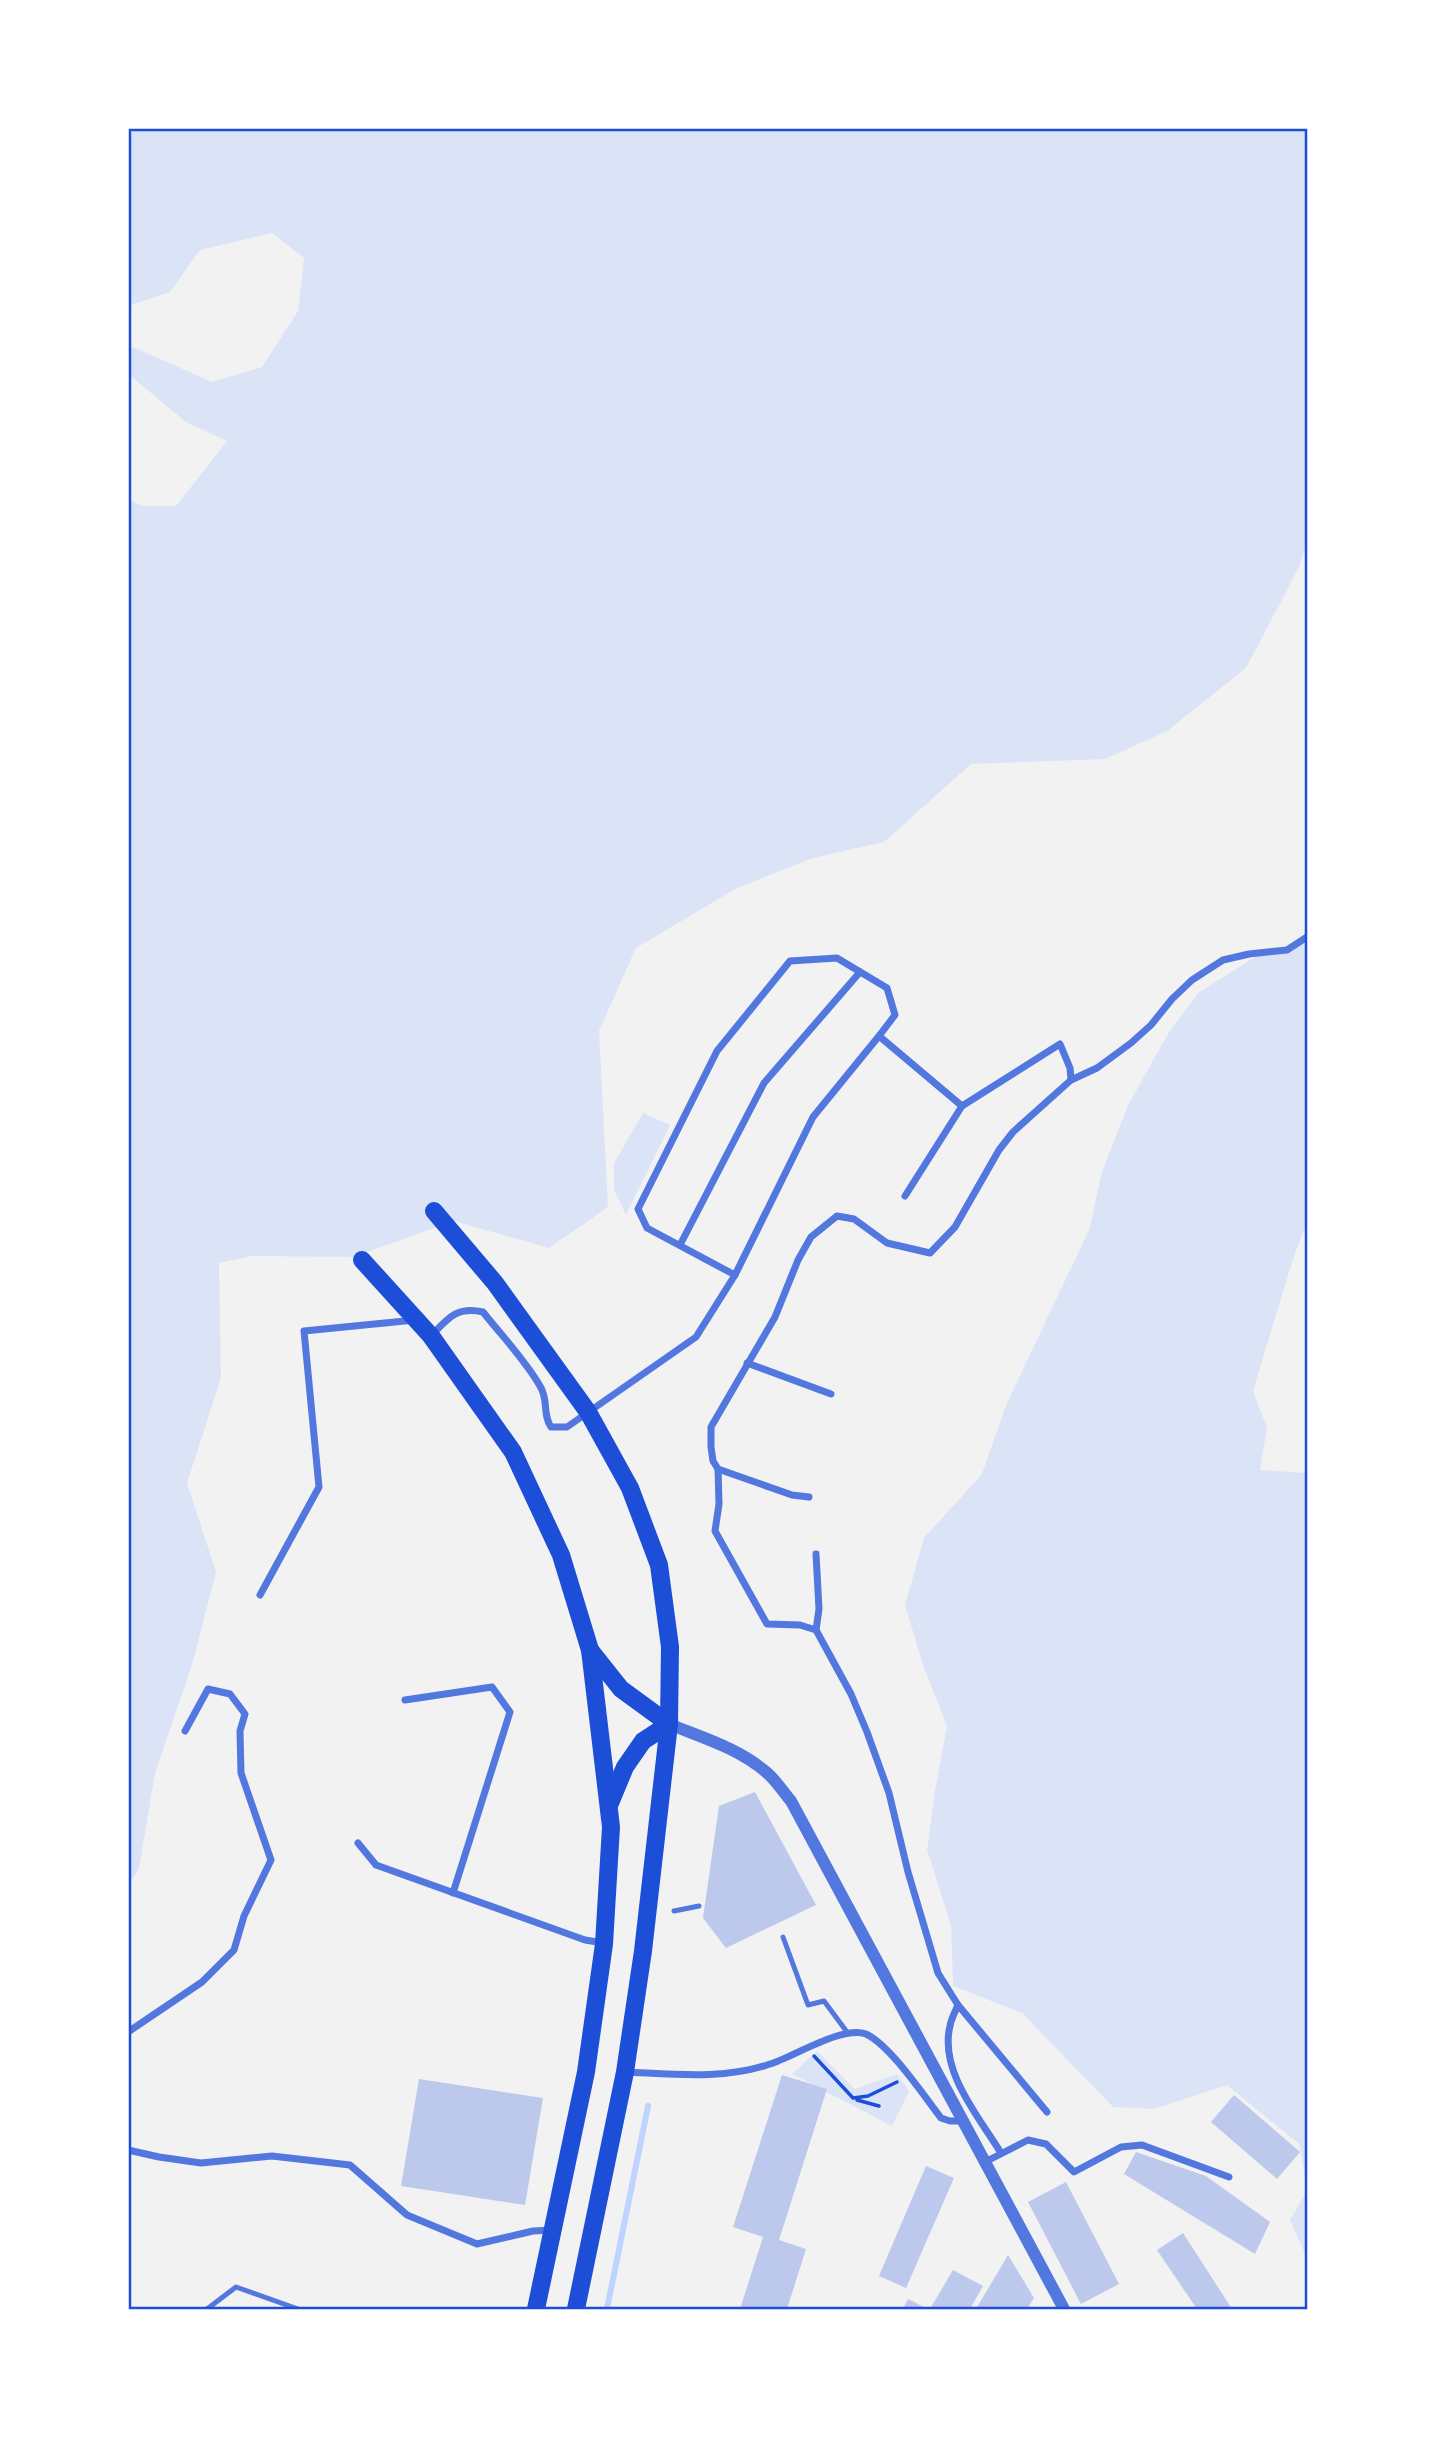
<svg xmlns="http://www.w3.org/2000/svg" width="1435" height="2437" viewBox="0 0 1435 2437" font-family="Raleway,sans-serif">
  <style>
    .green { fill: #dbe4f7 }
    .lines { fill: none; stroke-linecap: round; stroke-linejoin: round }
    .stream { stroke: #bfd3fe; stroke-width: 6 }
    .building { fill: #bdc9ec }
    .path { stroke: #1d4ed8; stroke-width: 3.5 }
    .service { stroke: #5277de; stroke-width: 5 }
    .minor { stroke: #5277de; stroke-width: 7 }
    .tertiary { stroke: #5277de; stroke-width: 12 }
    .trunk { stroke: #1d4ed8; stroke-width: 18 }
    .neatline { fill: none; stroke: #1d4ed8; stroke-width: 2.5 }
  </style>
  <rect width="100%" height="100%" fill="#f2f2f2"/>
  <g class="green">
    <polygon points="138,128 1307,128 1307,542 1299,567 1246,668 1167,731 1105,759 971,764 884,842 813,858 737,888 636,948 599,1031 608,1207 549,1248 454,1221 353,1257 252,1256 219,1263 221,1378 187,1483 216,1572 192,1665 155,1773 139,1869 128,1886 128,499 143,506 176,506 227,441 186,422 133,378 128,372 128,347 133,347 212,382 262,367 298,311 304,258 272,233 200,250 170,292 128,306 128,136"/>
    <polygon points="1307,943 1307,1222 1293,1259 1253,1391 1267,1428 1260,1470 1307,1473 1307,2187 1299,2144 1227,2085 1154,2109 1113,2107 1022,2013 953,1986 951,1925 927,1850 935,1791 947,1726 923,1665 905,1605 924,1538 982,1474 1006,1405 1089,1230 1102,1172 1128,1105 1168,1034 1198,993 1263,952"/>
    <polygon points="643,1113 670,1125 626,1215 614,1190 614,1163"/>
    <polygon points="817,2051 855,2089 897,2074 909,2091 892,2126 792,2074"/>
    <polygon points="1307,2191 1307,2258 1290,2220"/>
  </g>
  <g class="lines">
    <polyline class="stream" points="607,2309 648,2106"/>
  </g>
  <g class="building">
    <polygon points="755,1792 816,1905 726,1948 703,1918 719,1806"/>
    <polygon points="782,2075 827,2089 779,2240 806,2249 787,2309 740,2309 763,2237 733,2227"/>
    <polygon points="419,2079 543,2098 525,2205 401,2186"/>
    <polygon points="1234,2095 1300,2152 1277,2179 1211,2122"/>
    <polygon points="1136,2152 1206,2176 1270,2222 1255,2254 1124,2174"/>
    <polygon points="926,2166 954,2178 906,2288 879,2276"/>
    <polygon points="1066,2182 1119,2284 1081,2304 1028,2202"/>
    <polygon points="1183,2233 1232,2309 1197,2309 1157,2250"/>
    <polygon points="1008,2255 1034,2298 1027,2309 976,2309"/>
    <polygon points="953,2270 983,2286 970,2309 930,2309"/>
    <polygon points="908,2299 928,2309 903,2309"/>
  </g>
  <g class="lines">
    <g class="path">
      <polyline points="814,2056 853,2098 868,2096 897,2082"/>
      <polyline points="857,2100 879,2106"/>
    </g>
    <g class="service">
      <polyline points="674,1911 699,1906"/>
      <polyline points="783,1937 808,2005 824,2001 847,2032"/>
      <polyline points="207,2309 236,2287 298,2309"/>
    </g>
    <g class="minor">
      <polyline points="1071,1080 1097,1068 1131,1043 1151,1025 1172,999 1192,980 1223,960 1249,954 1287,950 1307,937"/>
      <polyline points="905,1196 962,1106"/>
      <polyline points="680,1245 764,1083 860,972"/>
      <polyline points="735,1275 647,1228 638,1209 717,1051 790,961 837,958 887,988 895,1015 879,1036"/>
      <path d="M431,1336C448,1318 457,1306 483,1312C502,1336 525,1360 540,1386C549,1400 542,1414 551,1427H567L696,1337L735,1275L813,1117L879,1036L962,1106L1060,1044L1070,1068L1071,1080L1013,1132L999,1150L955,1227L930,1253L887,1243L854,1219L837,1216L811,1237L798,1260L775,1317L711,1427V1447L713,1461L718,1469L719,1504L715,1531L767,1624L800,1625L816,1630L851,1694L867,1732L889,1793L908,1872L938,1973L958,2005C955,2012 951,2019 950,2026C939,2071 979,2117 1001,2153"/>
      <polyline points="747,1363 831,1394"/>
      <polyline points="718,1469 792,1495 809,1497"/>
      <polyline points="816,1554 819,1609 816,1630"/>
      <polyline points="260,1595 319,1487 304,1331 415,1320"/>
      <polyline points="405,1700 492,1687 510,1712 453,1893"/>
      <polyline points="358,1843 376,1865 585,1940 604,1943"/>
      <polyline points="958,2005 1047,2112"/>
      <polyline points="128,2032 202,1982 234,1950 244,1916 271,1860 241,1773 240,1731 245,1714 230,1694 208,1689 185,1731"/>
      <path d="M625,2072C673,2074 724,2080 770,2064C793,2057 843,2025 866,2034C890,2045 924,2096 941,2118L950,2121H963"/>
      <polyline points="128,2150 159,2157 201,2163 272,2156 350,2165 407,2215 477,2244 533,2231 553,2230"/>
      <polyline points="985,2162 1028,2140 1046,2144 1074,2172 1121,2147 1142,2145 1229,2177"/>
    </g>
    <path class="tertiary" d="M669,1724C703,1738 738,1748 766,1772C776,1780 783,1792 791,1801L1064,2309"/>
    <g class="trunk">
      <polyline points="434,1211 495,1283 588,1412 630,1488 659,1565 670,1647 669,1724 643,1951 625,2072 576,2309"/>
      <polyline points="362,1260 431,1336 513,1452 561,1555 590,1650 611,1827 604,1944 586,2072 536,2309"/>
      <polyline points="590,1650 621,1689 669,1724"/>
      <polyline points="610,1803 625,1767 643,1741 669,1724"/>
    </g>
  </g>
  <rect width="1435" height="2437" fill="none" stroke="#ffffff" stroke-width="259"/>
  <rect x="130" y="130" width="1176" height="2178" class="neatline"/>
</svg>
